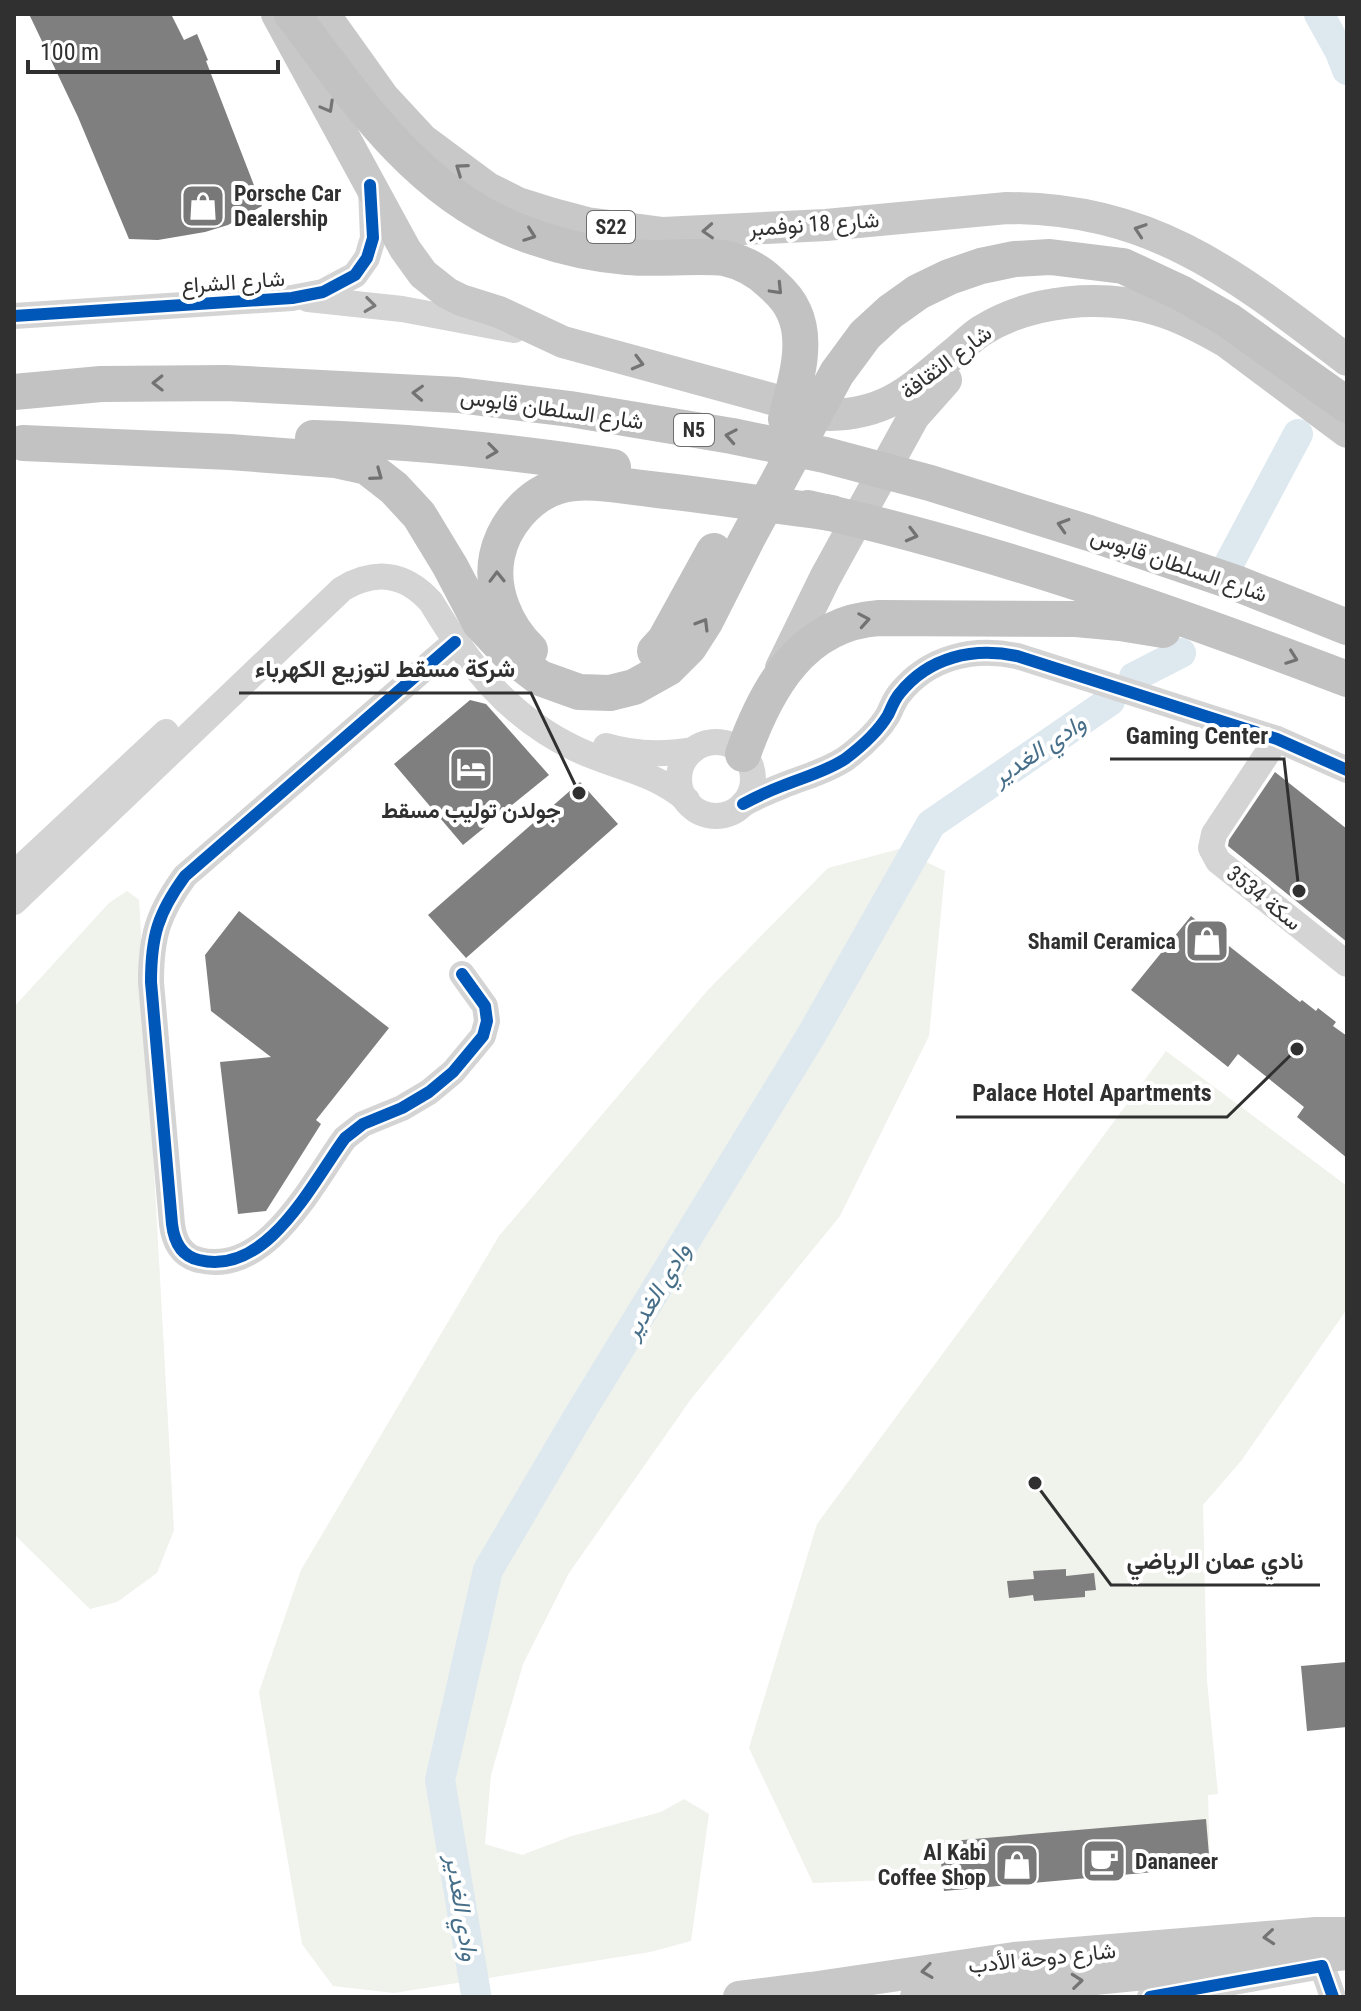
<svg xmlns="http://www.w3.org/2000/svg" width="1361" height="2011" viewBox="0 0 1361 2011" font-family="'Roboto Condensed',Vazirmatn,sans-serif">
  <style>
    .green { fill: #f0f2ec }
    .lines { fill: none; stroke-linecap: round; stroke-linejoin: round }
    .river { stroke: #dde8ef; stroke-width: 30 }
    .building { fill: #7f7f7f }
    .minor { stroke: #d4d4d4; stroke-width: 26 }
    .major { stroke: #c8c8c8; stroke-width: 32 }
    .highway { stroke: #c2c2c2; stroke-width: 36 }
    .cycleway-casing { stroke: #fff; stroke-width: 17 }
    .cycleway { stroke: #0057b8; stroke-width: 12 }
    .oneway { stroke: #747474 }
    .oneway2 { stroke: #727272 }
    .oneway3 { stroke: #7a7a7a }
    .labels { text-anchor: middle; dominant-baseline: central; stroke-width: 8; stroke-linejoin: round; paint-order: stroke }
    .shield { fill: #fff; stroke: #6e6e6e; stroke-width: 2 }
    .shield-label { font-size: 20px; font-weight: bold; fill: #303030 }
    .poi-label { font-size: 22px; font-weight: bold; fill: #303030; stroke: #fff; text-anchor: start }
    .street-label { font-size: 22px; fill: #303030; stroke: #fff }
    .water-label { font-size: 24px; font-style: italic; fill: #476f89; stroke: #fff }
    .leader { fill: none; stroke: #303030; stroke-width: 3 }
    .callout-dot { fill: #303030; stroke: #fff; stroke-width: 3 }
    .callout-label { font-size: 24px; text-anchor: middle; font-weight: bold; fill: #303030; stroke: #fff; stroke-width: 8; stroke-linejoin: round; paint-order: stroke }
  </style>
  <rect width="100%" height="100%" fill="#fff"/>
  <g class="green">
    <polygon points="899,849 945,871 929,1036 840,1216 691,1399 569,1573 523,1664 491,1775 485,1844 522,1855 572,1836 661,1812 684,1799 709,1814 691,1941 650,1952 394,1993 333,1986 302,1944 259,1692 301,1570 499,1236 707,991 828,868"/>
    <polygon points="127,891 139,900 174,1530 157,1573 117,1602 90,1609 14,1534 14,1007 109,903"/>
    <polygon points="1166,1051 1347,1186 1347,1309 1241,1461 1203,1505 1207,1681 1218,1794 1208,1795 1210,1867 813,1883 749,1748 817,1524"/>
  </g>
  <g class="lines">
    <g class="river">
      <polyline points="1319,14 1340,52 1347,70"/>
      <polyline points="1224,573 1298,434"/>
      <polyline points="1134,677 1181,653"/>
      <polyline points="476,1994 440,1780 488,1570 576,1420 812,1034 931,824 1110,701"/>
    </g>
  </g>
  <g class="building">
    <polygon points="29,14 171,14 184,40 197,34 208,60 206,61 262,206 228,225 205,232 158,240 129,239 78,117"/>
    <polygon points="470,700 486,704 549,775 463,845 394,764"/>
    <polygon points="1275,772 1347,829 1347,942 1228,846 1229,840"/>
    <polygon points="580,782 618,824 466,958 428,915"/>
    <polygon points="239,911 389,1028 316,1120 321,1124 266,1211 238,1214 220,1062 271,1057 211,1011 205,955"/>
    <polygon points="1191,916 1300,1002 1302,1000 1316,1011 1318,1008 1336,1022 1333,1026 1347,1036 1347,1158 1297,1117 1304,1107 1238,1054 1228,1067 1131,990"/>
    <polygon points="1066,1569 1066,1576 1094,1573 1096,1590 1085,1591 1085,1597 1034,1601 1033,1595 1009,1598 1007,1581 1034,1579 1033,1571"/>
    <polygon points="1347,1662 1347,1727 1307,1731 1301,1666"/>
    <polygon points="1206,1819 1210,1867 944,1891 939,1842"/>
  </g>
  <g class="lines">
    <g class="minor">
      <polyline points="308,299 402,309 514,330"/>
      <polyline points="14,316 292,298 323,292 355,275 367,258 373,238 371,190"/>
      <path d="M455,642L185,876C158,913 151,936 151,982L172,1224C174,1241 181,1256 199,1260C267,1277 312,1183 345,1138L363,1124L402,1108L429,1092L453,1072L483,1036L487,1021L485,1006L462,974"/>
      <polyline points="1277,739 1214,834 1211,848 1218,861 1347,964"/>
      <circle cx="716" cy="779" r="37"/>
      <path d="M606,746C635,755 663,755 693,750"/>
      <path d="M743,804C756,797 769,791 782,786C804,777 825,772 845,759C861,747 878,732 888,715C892,707 894,700 900,693C929,657 973,647 1017,656L1277,739L1347,770"/>
      <polyline points="14,874 166,732"/>
      <path d="M14,902L342,589C375,569 405,573 431,602C469,665 508,717 576,749C616,768 651,770 687,800"/>
      <polyline points="1150,1997 1322,1966 1333,1997"/>
    </g>
    <g class="major">
      <path d="M277,14L405,249L423,274L447,293L461,300L499,312L563,342L830,415C890,414 913,387 957,351C965,344 972,337 981,331C1032,299 1101,294 1158,310C1182,317 1204,329 1225,341L1347,432"/>
      <path d="M324,14L384,98L422,139L488,188L518,203L553,214L587,223L663,233L826,225L1007,208C1154,208 1237,276 1347,360"/>
      <polyline points="781,668 825,578 914,416 946,380"/>
      <polyline points="739,1997 811,1988 1014,1958 1316,1933 1347,1933"/>
      <polyline points="916,1997 1347,1954"/>
    </g>
    <g class="highway">
      <path d="M292,14C354,96 412,185 510,228C546,243 589,254 627,257C651,259 676,257 700,257C708,257 717,257 724,258C742,262 759,271 772,284C781,292 789,300 794,312C809,344 794,387 786,419"/>
      <polyline points="14,392 101,384 226,383 458,395 570,409 732,436 825,455 930,483 1089,533 1236,583 1347,627"/>
      <path d="M313,438C414,441 513,452 613,467"/>
      <polyline points="23,443 230,452 335,460 367,467 394,488 419,515 450,566 480,623 510,655 540,678 579,692 610,693 634,687 668,668 689,647 705,622 747,539 837,373 865,335 890,312 918,292 949,277 981,266 1015,259 1050,257 1123,266 1181,293 1228,320 1347,405"/>
      <path d="M808,508C991,549 1171,612 1347,679"/>
      <path d="M530,650C506,627 490,590 497,556C503,526 528,495 559,486C584,478 623,486 650,489C710,496 771,505 832,513"/>
      <polyline points="655,651 665,640 714,551"/>
      <path d="M743,754C766,689 802,623 879,618L1076,619L1120,623L1163,630"/>
    </g>
    <g class="cycleway-casing">
      <g id="cycleway">
        <polyline points="14,316 292,298 323,292 355,275 367,258 373,238 370,185"/>
        <path d="M455,642L185,876C158,913 151,936 151,982L172,1224C174,1241 181,1256 199,1260C267,1277 312,1183 345,1138L363,1124L402,1108L429,1092L453,1072L483,1036L487,1021L485,1006L462,974"/>
        <path d="M743,804C756,797 769,791 782,786C804,777 825,772 845,759C861,747 878,732 888,715C892,707 894,700 900,693C929,657 973,647 1017,656L1277,739L1347,770"/>
        <polyline points="1150,1997 1322,1966 1333,1997"/>
      </g>
    </g>
    <use href="#cycleway" class="cycleway"/>
  </g>
  <defs><path id="oneway-chevron" d="M-2-3.5L2.5 0L-2 3.5" fill="none" stroke-width="1.6" stroke-linecap="round" stroke-linejoin="round" transform="scale(2)"/></defs>
  <g class="oneway">
    <use href="#oneway-chevron" transform="translate(328 107) rotate(61)"/>
    <use href="#oneway-chevron" transform="translate(461 169) rotate(-145)"/>
    <use href="#oneway-chevron" transform="translate(1140 230) rotate(-161)"/>
    <use href="#oneway-chevron" transform="translate(708 231) rotate(177)"/>
    <use href="#oneway-chevron" transform="translate(638 363) rotate(15)"/>
    <use href="#oneway-chevron" transform="translate(1269 1937) rotate(175)"/>
    <use href="#oneway-chevron" transform="translate(927 1971) rotate(172)"/>
    <use href="#oneway-chevron" transform="translate(1077 1981) rotate(-6)"/>
  </g>
  <g class="oneway2">
    <use href="#oneway-chevron" transform="translate(530 235) rotate(20)"/>
    <use href="#oneway-chevron" transform="translate(777 289) rotate(46)"/>
    <use href="#oneway-chevron" transform="translate(158 383) rotate(179)"/>
    <use href="#oneway-chevron" transform="translate(418 393) rotate(-177)"/>
    <use href="#oneway-chevron" transform="translate(731 436) rotate(-170)"/>
    <use href="#oneway-chevron" transform="translate(492 451) rotate(7)"/>
    <use href="#oneway-chevron" transform="translate(377 475) rotate(36)"/>
    <use href="#oneway-chevron" transform="translate(1063 525) rotate(-163)"/>
    <use href="#oneway-chevron" transform="translate(912 535) rotate(15)"/>
    <use href="#oneway-chevron" transform="translate(497 577) rotate(-91)"/>
    <use href="#oneway-chevron" transform="translate(864 620) rotate(-10)"/>
    <use href="#oneway-chevron" transform="translate(703 624) rotate(-59)"/>
    <use href="#oneway-chevron" transform="translate(1292 658) rotate(20)"/>
  </g>
  <use class="oneway3" href="#oneway-chevron" transform="translate(370 305) rotate(7)"/>
  <defs>
    <g id="shop-square" transform="scale(2.3)"><rect x="-9" y="-9" width="18" height="18" rx="4" fill="#787878" stroke="#fff"/><path d="M-5-2.5h2.3a2.7 3.5 0 0 1 5.4 0H5L5.5 6h-11ZM-1.5-2.5h3a1.5 2.3 0 0 0-3 0Z" fill="#fff"/></g>
    <g id="hotel-square" transform="scale(2.3)"><rect x="-9" y="-9" width="18" height="18" rx="4" fill="#787878" stroke="#fff"/><path d="M-6-4.5h1.5V1H6V5H4.5V3h-9V5H-6ZM-4 0a1.8 1.8 0 1 1 3.6 0ZM.5 0V-2.5h3Q6-2.5 6 0Z" fill="#fff"/></g>
    <g id="cafe-square" transform="scale(2.3)"><rect x="-9" y="-9" width="18" height="18" rx="4" fill="#787878" stroke="#fff"/><path d="M-5.5-4.5H6V0H3Q3 3.5 0 3.5H-2.5Q-5.5 3.5-5.5 0ZM3-3.2v2h1.7v-2ZM-6 4.5H4V6H-6Z" fill="#fff"/></g>
  </defs>
  <g fill-rule="evenodd">
    <use href="#shop-square" x="203" y="206"/>
    <use href="#hotel-square" x="471" y="769"/>
    <use href="#shop-square" x="1207" y="941"/>
    <use href="#cafe-square" x="1104" y="1861"/>
    <use href="#shop-square" x="1017" y="1865"/>
  </g>
  <g class="labels">
    <g class="shield">
      <rect x="587" y="211" width="48" height="32" rx="6"/>
      <rect x="674" y="414" width="40" height="32" rx="6"/>
    </g>
    <g class="shield-label">
      <text x="611" y="227">S22</text>
      <text x="694" y="430">N5</text>
    </g>
    <g class="poi-label">
      <text x="234" y="193">Porsche Car<tspan x="234" dy="25">Dealership</tspan></text>
      <text x="471" y="810" text-anchor="middle">جولدن توليب مسقط</text>
      <text x="1176" y="941" text-anchor="end">Shamil Ceramica</text>
      <text x="986" y="1852" text-anchor="end">Al Kabi<tspan x="986" dy="25">Coffee Shop</tspan></text>
      <text x="1135" y="1861">Dananeer</text>
    </g>
    <g class="street-label">
      <text transform="translate(814 224) rotate(-4)">شارع 18 نوفمبر</text>
      <text transform="translate(233 282) rotate(-4)">شارع الشراع</text>
      <text transform="translate(946 362) rotate(-37)">شارع الثقافة</text>
      <text transform="translate(552 409) rotate(8)">شارع السلطان قابوس</text>
      <text transform="translate(1179 565) rotate(19)">شارع السلطان قابوس</text>
      <text transform="translate(1264 898) rotate(39)">سكة 3534</text>
      <text transform="translate(1042 1958) rotate(-6)">شارع دوحة الأدب</text>
    </g>
    <g class="water-label">
      <text transform="translate(1039 750) rotate(-34)">وادي الغدير</text>
      <text transform="translate(657 1291) rotate(-59)">وادي الغدير</text>
      <text transform="translate(462 1908) rotate(81)">وادي الغدير</text>
    </g>
  </g>
  <path class="leader" d="M579 793L531 693H239M1299 891L1284 759H1110M1297 1049L1227 1117H956M1035 1483L1111 1585H1320"/>
  <g class="callout-dot">
    <circle cx="579" cy="793" r="8"/>
    <circle cx="1299" cy="891" r="8"/>
    <circle cx="1297" cy="1049" r="8"/>
    <circle cx="1035" cy="1483" r="8"/>
  </g>
  <g class="callout-label">
    <text x="385" y="677">شركة مسقط لتوزيع الكهرباء</text>
    <text x="1197" y="744">Gaming Center</text>
    <text x="1092" y="1101">Palace Hotel Apartments</text>
    <text x="1215" y="1569">نادي عمان الرياضي</text>
  </g>
  <rect width="1361" height="2011" fill="none" stroke="#303030" stroke-width="32"/>
  <path d="M28 60v12h250v-12" fill="none" stroke="#303030" stroke-width="4"/>
  <text x="40" y="60" font-size="24" fill="#303030" stroke="#ffffff" stroke-width="6" paint-order="stroke">100 m</text>
</svg>
